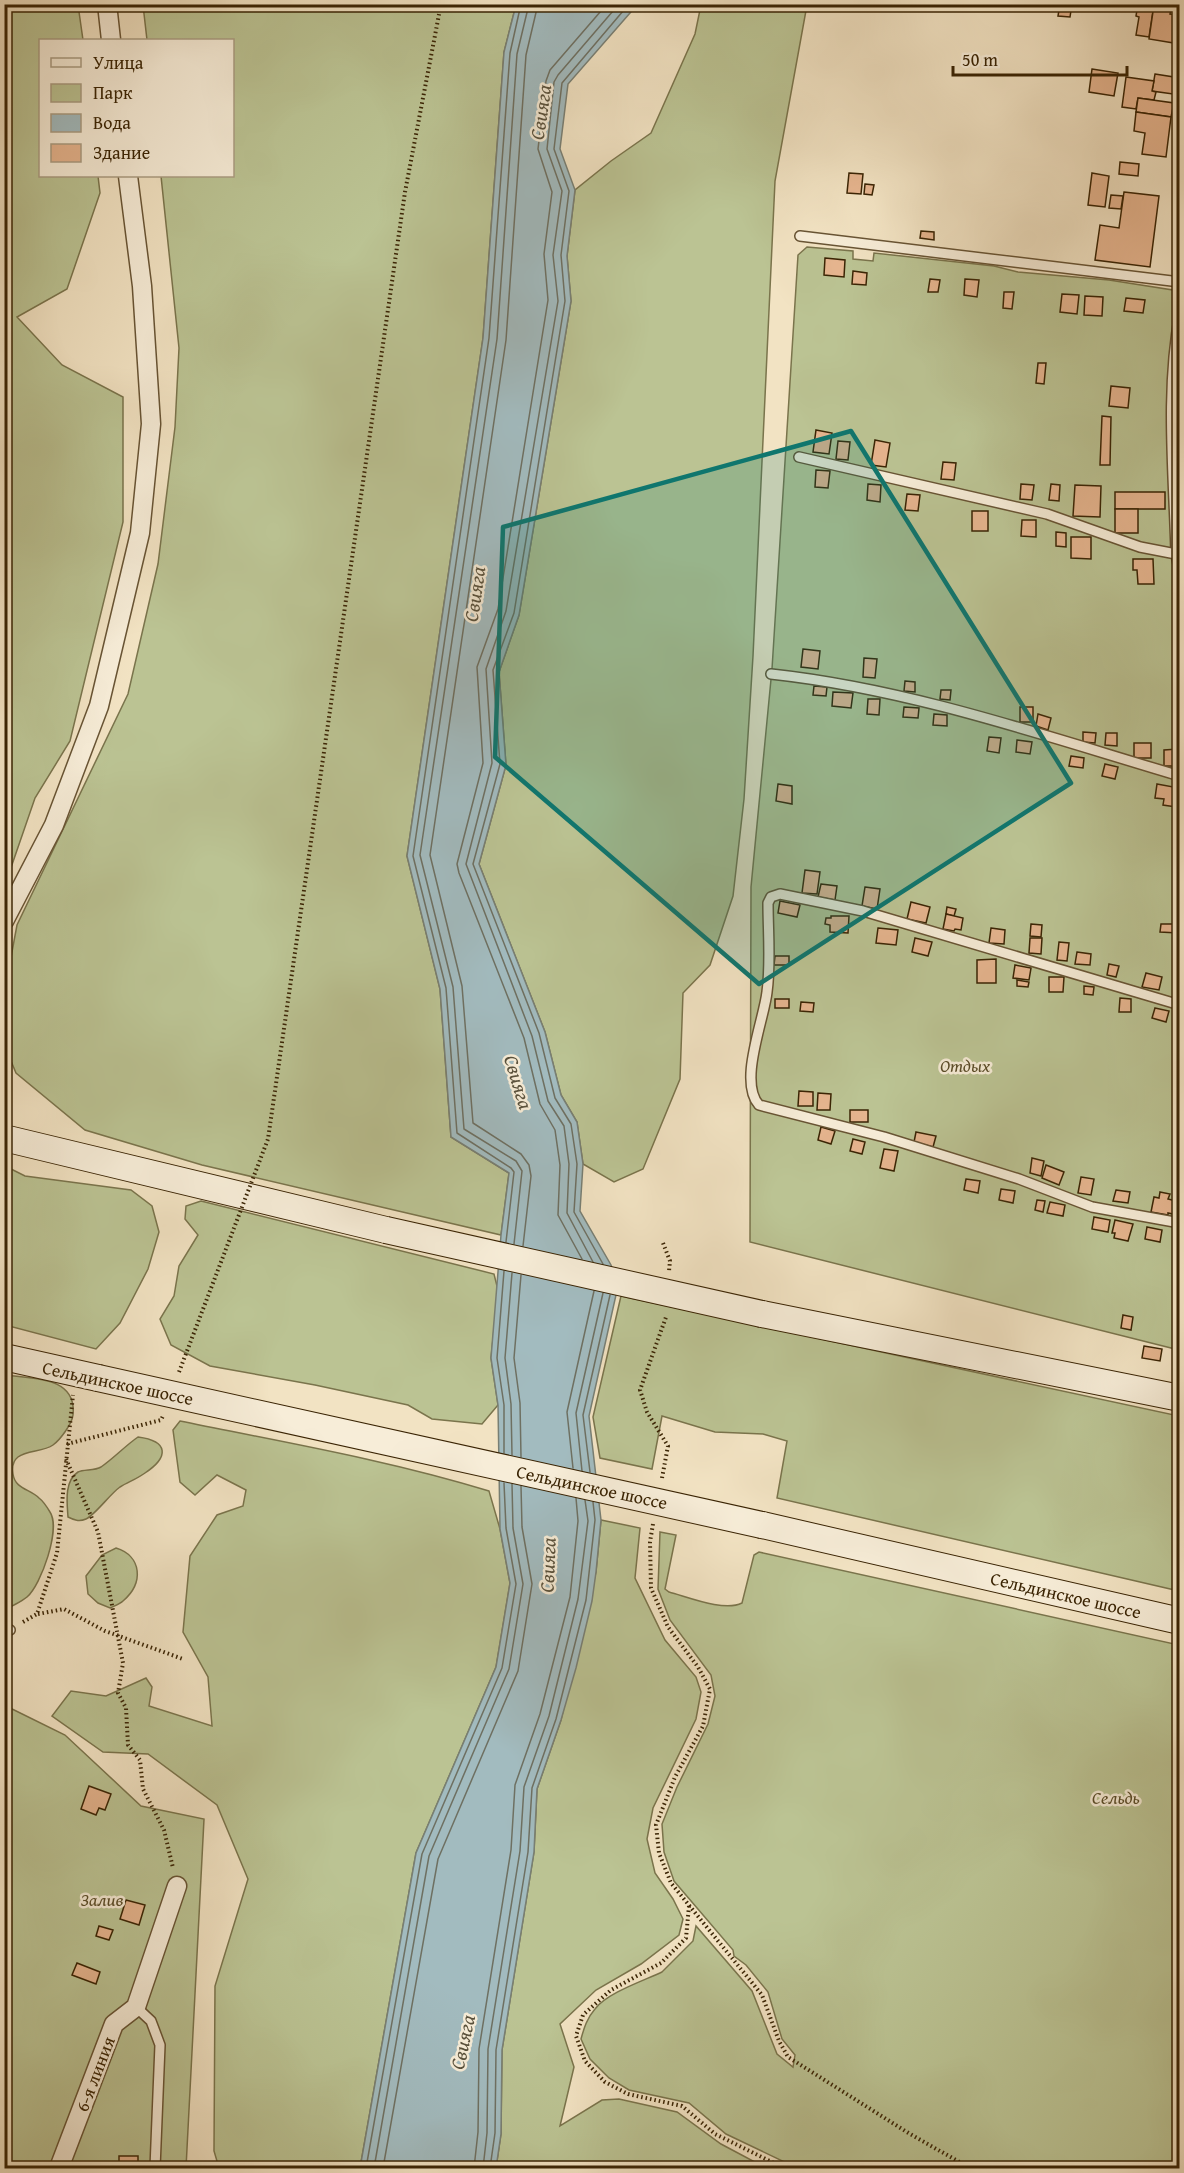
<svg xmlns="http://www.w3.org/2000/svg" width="1184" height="2173" viewBox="0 0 1184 2173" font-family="'Gentium Book Plus',serif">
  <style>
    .green { fill: #bbc393; stroke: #7a744c; stroke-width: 1.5 }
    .water { fill: #a2bbbf; stroke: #787f74; stroke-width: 1.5 }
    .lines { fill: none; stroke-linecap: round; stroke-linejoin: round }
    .shore { stroke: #6e7062; stroke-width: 1.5 }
    .building { fill: #e6b58f; stroke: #3a2404; stroke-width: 1.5 }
    .service-casing { stroke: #685434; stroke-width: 12 }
    .minor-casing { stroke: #685434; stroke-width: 21 }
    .secondary-casing { stroke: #3a2404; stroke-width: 28 }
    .path { stroke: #3a2404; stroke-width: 4; stroke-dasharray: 1.5 3; stroke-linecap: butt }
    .service { stroke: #f7edd8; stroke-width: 9 }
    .minor { stroke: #f7edd8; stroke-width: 18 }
    .secondary { stroke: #f7edd8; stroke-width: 26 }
    .secondary-bridge-casing { stroke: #3a2404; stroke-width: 28; stroke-linecap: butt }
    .path-bridge { stroke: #3a2404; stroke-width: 4; stroke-dasharray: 1.5 3; stroke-linecap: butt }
    .secondary-bridge { stroke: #f7edd8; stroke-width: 26 }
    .marked { fill: #0f766e; fill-opacity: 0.2; stroke: #0f766e; stroke-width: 4.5; stroke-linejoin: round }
    .labels { text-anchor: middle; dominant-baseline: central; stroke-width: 5; stroke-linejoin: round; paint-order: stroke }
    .park-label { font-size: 18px; font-style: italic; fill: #5a4c28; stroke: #f7edd8 }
    .street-label { font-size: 18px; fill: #3a2404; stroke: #f7edd8 }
    .water-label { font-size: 20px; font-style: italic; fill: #59513c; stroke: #f7edd8 }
  </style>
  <rect width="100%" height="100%" fill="#f2e3c3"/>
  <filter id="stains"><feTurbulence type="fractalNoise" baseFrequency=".00333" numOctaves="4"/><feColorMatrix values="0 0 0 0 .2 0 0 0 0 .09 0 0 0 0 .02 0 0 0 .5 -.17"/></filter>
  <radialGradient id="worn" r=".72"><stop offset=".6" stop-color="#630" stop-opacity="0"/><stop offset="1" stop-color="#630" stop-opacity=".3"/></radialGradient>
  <g class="green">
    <polygon points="5,4 78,5 83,40 40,40 40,176 98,176 100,193 67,289 17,317 62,365 123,397 123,522 70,741 35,798 5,885"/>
    <polygon points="143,5 516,5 504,52 483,338 407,856 440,989 451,1137 509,1173 501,1235 202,1165 85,1130 16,1073 6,1049 5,989 17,925 128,694 158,564 175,427 179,348 161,176 232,176 232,40 147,40"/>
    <polygon points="701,5 807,5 775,181 753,656 744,799 733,896 710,965 683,993 680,1079 643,1169 614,1182 583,1164 577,1122 561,1095 545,1032 479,864 506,765 499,672 519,615 571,301 567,256 575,190 611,161 651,133 695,34"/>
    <polygon points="807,247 853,251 853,259 873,261 874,253 994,266 1018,272 1109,280 1179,291 1179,1350 750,1242 751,887 772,669 798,255"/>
    <polygon points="5,1166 25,1176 131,1190 152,1206 159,1232 148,1269 120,1323 96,1349 5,1325"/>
    <polygon points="201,1201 494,1274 498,1290 491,1358 498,1405 482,1424 432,1419 408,1405 315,1385 210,1366 171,1345 160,1319 174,1296 179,1266 198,1235 185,1219 186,1206"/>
    <polygon points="621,1296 1179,1416 1179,1591 777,1498 787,1441 763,1434 715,1432 662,1416 652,1469 600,1458 593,1417"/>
    <path d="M5,1375C33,1379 77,1376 73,1415C72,1424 60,1440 53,1445C43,1452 27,1450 18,1457C13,1461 12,1468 13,1474C15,1489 30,1489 39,1498C43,1501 47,1507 50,1512C61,1529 41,1585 27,1597C21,1602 13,1605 7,1609H4Z"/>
    <path d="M180,1421C283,1442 388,1460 489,1491L500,1529L510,1583L496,1667L416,1853L360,2168H219L214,2151L215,1986L248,1879L217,1805L148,1754L103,1752L52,1716L71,1691L106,1696L146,1678L152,1687L149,1706L212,1726L208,1677L183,1632L190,1556L217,1515L243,1506L246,1490L217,1475L195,1495L180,1482L173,1430Z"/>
    <path d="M138,1437C169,1441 169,1457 145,1473C137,1479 128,1482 120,1487C110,1494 95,1515 86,1519C79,1522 74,1520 68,1517C67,1503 64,1481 78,1472C84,1469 94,1471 101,1467C114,1458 125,1446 138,1437Z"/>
    <polygon points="601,1520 640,1528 635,1578 665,1640 696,1677 701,1692 696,1719 653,1808 647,1839 655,1873 673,1899 683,1919 679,1935 641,1964 596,1990 560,2024 574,2067 560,2126 602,2100 619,2099 677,2112 721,2144 766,2168 496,2168 501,2134 502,2050 534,1852 537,1789 561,1720 596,1572"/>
    <path d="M660,1532L676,1535L665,1589L669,1592C688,1597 724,1612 742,1603L754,1555L759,1552L1179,1645V2168H797L726,2134L689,2103L629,2090L609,2078L590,2059L581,2039C584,2028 587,2018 595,2009C607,1993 643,1981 662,1972L693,1941L696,1926L752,1991L777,2054L793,2067L795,2055L782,2039L768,1992L746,1965L734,1956L733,1950L674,1881L664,1852L662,1824L677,1787L708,1724L715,1696L711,1675L670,1620L658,1589Z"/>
    <path d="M116,1548C142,1556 144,1583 123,1601C120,1604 114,1606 110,1608L98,1603L88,1594L86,1576L102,1555Z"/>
    <polygon points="4,1705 65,1735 141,1806 204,1819 186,2168 5,2168"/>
  </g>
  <polygon class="water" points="516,5 637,5 568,84 560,149 575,190 567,256 571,301 519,615 499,672 506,765 479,864 545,1032 561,1095 577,1122 583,1164 580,1211 611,1265 616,1280 616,1295 589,1416 601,1520 596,1572 592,1601 576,1668 561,1720 537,1789 534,1852 502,2050 501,2134 496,2168 360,2168 416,1853 496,1667 510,1583 500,1529 498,1405 491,1358 501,1235 509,1173 451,1137 440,989 407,856 483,338 504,52"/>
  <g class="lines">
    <g class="shore">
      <polyline points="506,1242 514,1172 511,1168 457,1133 446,988 413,856 489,338 510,53 521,4"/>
      <polyline points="514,1244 522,1171 516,1161 464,1129 453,987 420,855 497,339 517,54 529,4"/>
      <polyline points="523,1246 531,1176 529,1165 521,1154 473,1123 462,986 430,855 506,340 526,55 538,4"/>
      <polyline points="582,1259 558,1215 560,1165 555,1130 540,1104 524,1038 459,873 457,864 483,763 477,667 498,609 548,300 544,254 552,192 538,149 546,81 550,70 607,4"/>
      <polyline points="593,1262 567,1213 569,1164 564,1126 548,1101 532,1036 466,864 492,763 486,669 506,611 558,301 553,255 562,191 547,149 554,82 558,75 619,4"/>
      <polyline points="603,1264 574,1212 577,1164 571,1124 555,1098 539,1033 473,864 500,764 493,670 514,613 565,301 561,255 569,191 554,149 562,83 629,4"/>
      <polyline points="521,1275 514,1358 520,1403 521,1457"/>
      <polyline points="504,1453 504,1405 497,1358 504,1271"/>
      <polyline points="512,1455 511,1404 505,1358 512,1273"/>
      <polyline points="573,1468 567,1412 594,1291"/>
      <polyline points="582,1471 576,1413 603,1293"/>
      <polyline points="590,1472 583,1415 610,1295"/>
      <polyline points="366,2168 422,1854 502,1668 516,1584 506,1528 504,1483"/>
      <polyline points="374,2168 429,1856 509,1669 523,1584 513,1528 512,1484"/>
      <polyline points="383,2168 438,1859 518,1671 532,1584 522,1527 521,1486"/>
      <polyline points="474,2168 478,2132 479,2049 511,1850 515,1785 540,1714 570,1597 578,1521 576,1498"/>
      <polyline points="483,2168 487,2133 488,2049 520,1851 524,1787 549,1716 578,1599 588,1521 585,1500"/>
      <polyline points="490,2168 495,2133 496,2050 528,1852 532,1788 556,1719 586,1600 595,1520 593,1502"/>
    </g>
  </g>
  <g class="building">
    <polygon points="1060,4 1072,4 1070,17 1058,16"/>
    <polygon points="1138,4 1154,4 1149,37 1136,35 1139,17 1136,16"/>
    <polygon points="1154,5 1171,8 1170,14 1180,15 1180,44 1149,39"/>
    <polygon points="1092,69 1118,73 1114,96 1089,92"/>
    <polygon points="1155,74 1180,78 1180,95 1152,91"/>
    <polygon points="1126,77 1154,81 1152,91 1156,92 1154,100 1138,98 1136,109 1122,107"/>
    <polygon points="1138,98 1174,103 1171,117 1136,112"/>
    <polygon points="1136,112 1171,117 1166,157 1142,154 1145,133 1134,131"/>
    <polygon points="1120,162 1139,164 1138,176 1119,174"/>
    <polygon points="849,173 863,174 861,194 847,193"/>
    <polygon points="1092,173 1109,176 1105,207 1088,205"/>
    <polygon points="865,184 874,185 872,195 864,194"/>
    <polygon points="1124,192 1159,196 1150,267 1095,260 1100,225 1119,228"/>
    <polygon points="1111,195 1123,196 1121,209 1109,208"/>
    <polygon points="921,231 934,232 934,240 920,238"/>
    <polygon points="825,258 845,260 844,277 824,275"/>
    <polygon points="853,271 867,273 866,285 852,284"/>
    <polygon points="930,279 940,280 938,292 928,292"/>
    <polygon points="965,279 979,280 977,297 964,295"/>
    <polygon points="1004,292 1014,292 1012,309 1003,308"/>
    <polygon points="1062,294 1079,295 1077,314 1060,312"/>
    <polygon points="1085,296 1103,297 1102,316 1084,315"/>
    <polygon points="1126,298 1145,300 1143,313 1124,311"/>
    <polygon points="1038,363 1046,363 1044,384 1036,383"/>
    <polygon points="1111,386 1130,388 1128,408 1109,406"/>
    <polygon points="1102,416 1111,417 1110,465 1100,465"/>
    <polygon points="816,430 832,433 829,454 813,452"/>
    <polygon points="875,440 890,443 886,467 871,465"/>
    <polygon points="838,441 850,442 848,460 836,459"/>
    <polygon points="943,462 956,463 954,480 941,479"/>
    <polygon points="816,470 830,471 828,488 815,487"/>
    <polygon points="868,484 881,485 880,502 867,500"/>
    <polygon points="1021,484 1034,485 1032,500 1020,499"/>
    <polygon points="1051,484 1060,485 1059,501 1049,500"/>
    <polygon points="1075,485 1101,486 1100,517 1073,516"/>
    <rect x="1115" y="492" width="50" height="17"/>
    <polygon points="907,494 920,495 918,511 905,510"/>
    <rect x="1115" y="509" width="23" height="24"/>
    <rect x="972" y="511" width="16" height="20"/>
    <polygon points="1022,520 1036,520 1036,537 1021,536"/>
    <polygon points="1056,532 1066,533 1066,547 1056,546"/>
    <polygon points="1071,537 1091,537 1091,559 1071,558"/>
    <polygon points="1133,559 1153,559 1154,584 1138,584 1137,570 1133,570"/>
    <polygon points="803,649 820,651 818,669 801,667"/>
    <polygon points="864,658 877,659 875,678 863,677"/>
    <polygon points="905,681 915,682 915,692 904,691"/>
    <polygon points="814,686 827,687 826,696 813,695"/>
    <polygon points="941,690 951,690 950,700 940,699"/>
    <polygon points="833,692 853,693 851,708 832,706"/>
    <polygon points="868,699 880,699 879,715 867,714"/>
    <polygon points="904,707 919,708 918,718 903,717"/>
    <rect x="1020" y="707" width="13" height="15"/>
    <polygon points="934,714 947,715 947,726 933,725"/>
    <polygon points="1038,714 1051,718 1048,730 1036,726"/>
    <polygon points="1083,732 1096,733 1095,743 1083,742"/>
    <polygon points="1106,733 1117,733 1117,746 1105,745"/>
    <polygon points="989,737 1001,738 999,753 987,751"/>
    <polygon points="1017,740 1032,742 1030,754 1016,752"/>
    <rect x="1134" y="743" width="17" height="15"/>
    <polygon points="1178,749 1178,766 1164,766 1164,750"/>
    <polygon points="1071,756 1084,758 1083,768 1069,766"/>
    <polygon points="1105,764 1118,767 1115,779 1102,776"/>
    <polygon points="778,784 792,786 792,804 776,801"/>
    <polygon points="1157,784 1179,788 1176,807 1163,805 1164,799 1155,798"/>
    <polygon points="805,870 820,872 817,894 802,893"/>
    <polygon points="821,884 837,886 835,900 818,897"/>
    <polygon points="865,887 880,889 877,909 862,906"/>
    <polygon points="780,901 800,905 797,917 778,913"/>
    <polygon points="911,902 930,907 926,923 907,919"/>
    <polygon points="947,907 956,909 954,916 946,914"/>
    <polygon points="946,914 963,918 961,930 955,929 954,931 943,929"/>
    <polygon points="831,916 849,916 848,933 830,932 830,925 825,924 826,918 831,918"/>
    <polygon points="1031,924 1042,925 1041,937 1030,936"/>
    <polygon points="1161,924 1178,924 1178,933 1160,932"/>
    <polygon points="878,928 898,930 896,945 876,943"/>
    <polygon points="991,928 1005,930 1004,944 989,943"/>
    <polygon points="915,938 932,942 928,956 912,952"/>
    <polygon points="1030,938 1042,938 1041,954 1029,953"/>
    <polygon points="1059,942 1069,943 1067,961 1057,960"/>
    <polygon points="1077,952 1091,954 1090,965 1075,964"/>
    <polygon points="775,956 789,956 789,965 774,965"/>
    <polygon points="996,959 996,983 977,983 977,960"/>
    <polygon points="1109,964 1119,966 1116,977 1107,975"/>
    <polygon points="1015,965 1031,968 1029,980 1013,978"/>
    <polygon points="1146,973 1162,977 1159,990 1142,987"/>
    <polygon points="1049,977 1064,977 1063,992 1049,992"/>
    <polygon points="1017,980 1029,982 1028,987 1017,986"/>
    <polygon points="1084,986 1094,987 1093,995 1084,994"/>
    <polygon points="1120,998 1131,999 1131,1012 1119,1012"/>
    <rect x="775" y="999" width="14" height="9"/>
    <polygon points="801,1002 814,1003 813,1012 800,1011"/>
    <polygon points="1155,1008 1169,1011 1166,1022 1152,1018"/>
    <polygon points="799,1091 813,1092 813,1106 798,1106"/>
    <polygon points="818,1093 831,1094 830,1110 817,1110"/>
    <rect x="850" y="1110" width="18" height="12"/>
    <polygon points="821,1127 835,1131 831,1144 818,1140"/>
    <polygon points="916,1132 936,1136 933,1147 914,1142"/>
    <polygon points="853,1139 865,1142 862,1154 850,1151"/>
    <polygon points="884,1149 898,1151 894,1171 880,1168"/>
    <polygon points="1032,1158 1044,1161 1041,1176 1030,1173"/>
    <polygon points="1046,1165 1064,1172 1059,1185 1042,1178"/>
    <polygon points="1081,1177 1094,1179 1091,1195 1078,1193"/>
    <polygon points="966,1179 980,1181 978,1193 964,1190"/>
    <polygon points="1001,1189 1015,1191 1013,1203 999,1200"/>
    <polygon points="1116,1190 1130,1192 1128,1203 1113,1201"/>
    <polygon points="1160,1192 1170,1194 1168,1199 1176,1201 1173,1214 1168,1213 1168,1215 1151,1212 1154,1197 1159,1198"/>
    <polygon points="1037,1200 1045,1201 1043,1212 1035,1210"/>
    <polygon points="1050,1202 1065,1205 1063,1216 1047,1213"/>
    <polygon points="1094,1217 1110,1220 1108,1232 1092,1229"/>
    <polygon points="1115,1220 1133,1224 1128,1241 1114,1238 1115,1233 1112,1233"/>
    <polygon points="1147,1227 1162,1230 1160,1242 1145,1239"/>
    <polygon points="1123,1315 1133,1317 1131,1330 1121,1328"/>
    <polygon points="1144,1346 1162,1349 1160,1361 1142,1358"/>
    <polygon points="89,1786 111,1794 105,1810 99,1808 96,1815 81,1809"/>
    <polygon points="126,1900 145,1905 139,1925 120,1919"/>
    <polygon points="99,1926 113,1930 109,1940 96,1936"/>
    <polygon points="77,1963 100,1972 96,1984 72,1975"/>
    <rect x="119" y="2156" width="19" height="12"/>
  </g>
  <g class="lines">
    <g class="service-casing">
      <g id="service">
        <polyline points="800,236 1180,282"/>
        <path d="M1180,313C1165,392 1174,474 1176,554L1180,575"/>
        <polyline points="799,457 1047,514 1140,547 1176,554"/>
        <path d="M771,674C910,689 1045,736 1180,776"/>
        <path d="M1180,1005L863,911L780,894L771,897L768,903C768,932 771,963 767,992C764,1020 738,1082 759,1105L884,1137L1019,1179L1092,1207L1180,1223"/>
        <polyline points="4,1628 10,1630"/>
        <polyline points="136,2007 151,2021 160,2045 155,2168"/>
      </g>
    </g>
    <g class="minor-casing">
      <g id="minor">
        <polyline points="107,4 111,40"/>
        <polyline points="4,921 54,825 99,706 140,533 151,424 142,286 128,176"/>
        <polyline points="59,2168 114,2024 136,2007 177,1886"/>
      </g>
    </g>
    <g class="secondary-casing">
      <g id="secondary">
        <polyline points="4,1138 386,1230"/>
        <polyline points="762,1314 1180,1398"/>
        <polyline points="4,1357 98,1378"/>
        <polyline points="762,1525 1180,1621"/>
      </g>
    </g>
    <g class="path">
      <polyline points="663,1243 670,1261 669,1271"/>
      <polyline points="66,1459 98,1532 123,1663 118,1693 126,1708 128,1745 140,1760 143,1789 164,1830 173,1868"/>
      <polyline points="662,1478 668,1446 647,1412 640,1390 666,1317"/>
      <polyline points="653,1524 650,1542 651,1588 668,1627 698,1667 710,1689 703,1726 675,1777 656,1825 659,1853 671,1883 762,1995 779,2041 788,2057 910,2134 970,2168"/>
      <polyline points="38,1614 64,1609 105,1631 183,1659"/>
      <polyline points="23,1622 37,1614 57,1553 73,1395"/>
      <polyline points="689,1906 686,1938 661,1963 611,1990 583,2015 576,2036 585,2061 605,2082 628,2094 682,2106 715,2134 784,2168"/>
    </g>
    <use href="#service" class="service"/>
    <use href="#minor" class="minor"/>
    <use href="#secondary" class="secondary"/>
    <g class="secondary-bridge-casing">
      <g id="secondary-bridge">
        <polyline points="386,1230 762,1314"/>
        <polyline points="98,1378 762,1525"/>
      </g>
    </g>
    <g class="path-bridge">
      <polyline points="179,1372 268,1139 405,192 441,4"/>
      <polyline points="67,1444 161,1420 163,1416"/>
    </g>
    <use href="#secondary-bridge" class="secondary-bridge"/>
  </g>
  <path class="marked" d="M851,431L1071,783L759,984L495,757L503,527Z"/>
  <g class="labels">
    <g class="park-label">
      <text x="965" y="1065">Отдых</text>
      <text x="1116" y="1797">Сельдь</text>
      <text x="102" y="1899">Залив</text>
    </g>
    <g class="street-label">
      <text transform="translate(118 1383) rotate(12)">Сельдинское шоссе</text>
      <text transform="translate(592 1487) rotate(12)">Сельдинское шоссе</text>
      <text transform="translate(1066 1595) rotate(13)">Сельдинское шоссе</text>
      <text transform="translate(95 2074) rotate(-69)">6-я линия</text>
    </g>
    <g class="water-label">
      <text transform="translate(540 112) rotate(-82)">Свияга</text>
      <text transform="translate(474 594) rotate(-82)">Свияга</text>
      <text transform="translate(519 1082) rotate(73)">Свияга</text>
      <text transform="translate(547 1565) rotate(-88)">Свияга</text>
      <text transform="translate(462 2042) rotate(-78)">Свияга</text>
    </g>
  </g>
  <rect width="1184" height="2173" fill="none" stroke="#f2e3c3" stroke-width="24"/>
  <rect x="6" y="6" width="1172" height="2161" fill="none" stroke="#3a2404" stroke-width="3"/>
  <rect x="12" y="12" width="1160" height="2149" fill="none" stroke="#3a2404" stroke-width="1.5"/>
  <rect x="39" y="39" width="195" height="138" fill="#f7edd8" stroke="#ab9d83" stroke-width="1.5"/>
  <rect x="51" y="58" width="30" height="9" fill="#f7edd8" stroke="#ab9d83" stroke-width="1.5"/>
  <text x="93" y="69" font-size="18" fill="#3a2404">Улица</text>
  <rect x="51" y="84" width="30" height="18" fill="#bbc393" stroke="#ab9d83" stroke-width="1.5"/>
  <text x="93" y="99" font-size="18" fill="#3a2404">Парк</text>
  <rect x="51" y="114" width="30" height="18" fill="#a2bbbf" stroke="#ab9d83" stroke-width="1.5"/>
  <text x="93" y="129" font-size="18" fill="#3a2404">Вода</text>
  <rect x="51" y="144" width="30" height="18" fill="#e6b58f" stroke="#ab9d83" stroke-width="1.5"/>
  <text x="93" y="159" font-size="18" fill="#3a2404">Здание</text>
  <path d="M953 66v9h174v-9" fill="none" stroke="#3a2404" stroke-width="3"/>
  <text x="962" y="66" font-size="18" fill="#3a2404" stroke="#f7edd8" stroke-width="4.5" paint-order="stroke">50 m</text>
  <rect width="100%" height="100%" filter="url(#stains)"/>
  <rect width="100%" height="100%" fill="url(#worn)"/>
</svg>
